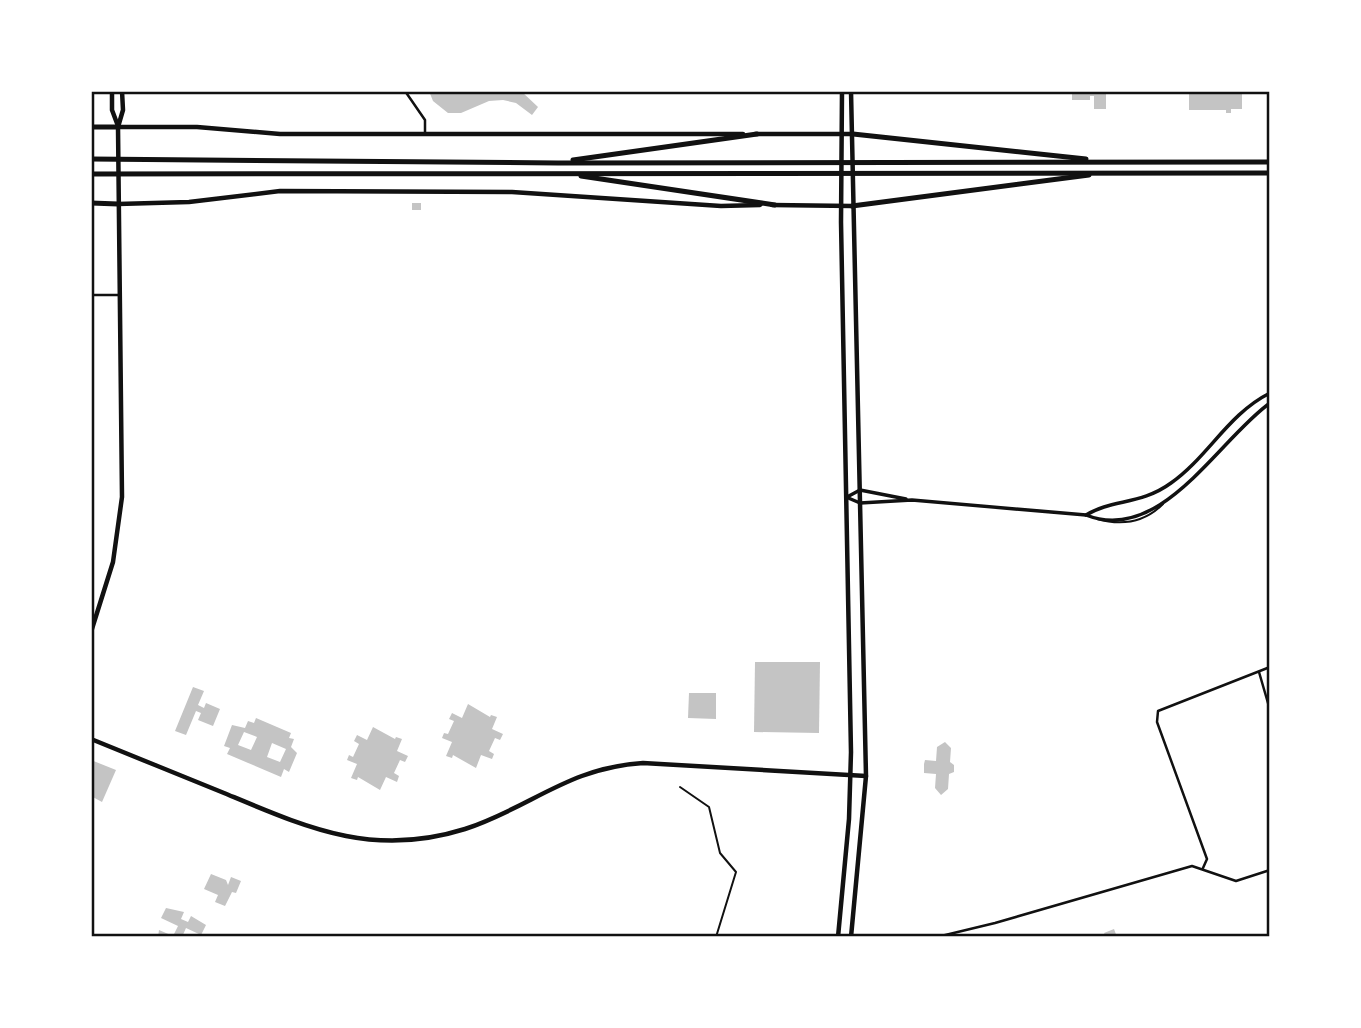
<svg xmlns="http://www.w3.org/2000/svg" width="1361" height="1028" viewBox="0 0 1361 1028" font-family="'Source Sans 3',sans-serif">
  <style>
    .building { fill: #c4c4c4; fill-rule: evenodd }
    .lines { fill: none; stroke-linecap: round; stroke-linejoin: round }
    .path { stroke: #111; stroke-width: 2 }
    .service { stroke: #111; stroke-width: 2 }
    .minor { stroke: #111; stroke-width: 2.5 }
    .tertiary { stroke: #111; stroke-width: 3.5 }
    .secondary { stroke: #111; stroke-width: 4.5 }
    .trunk { stroke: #111; stroke-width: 5 }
    .neatline { fill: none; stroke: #111; stroke-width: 2.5 }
  </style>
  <rect width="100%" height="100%" fill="#fff"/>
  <g class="building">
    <polygon points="429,91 521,91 538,107 532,115 516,103 503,100 489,101 461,113 448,113 433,101"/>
    <polygon points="1072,91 1106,91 1106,109 1094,109 1094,96 1090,96 1090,100 1072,100"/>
    <polygon points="1189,91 1242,93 1242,109 1231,109 1231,113 1226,113 1226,110 1189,110"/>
    <rect x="412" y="203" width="9" height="7"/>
    <polygon points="755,662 820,662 819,733 754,732"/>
    <polygon points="193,687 204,691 198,705 204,708 206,703 220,709 213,726 198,720 201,713 196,711 186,735 175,731"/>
    <polygon points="689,693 716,693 716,719 688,718"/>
    <polygon points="468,704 490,717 491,715 497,717 492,729 503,734 500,740 495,738 489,751 494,754 492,759 481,755 476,768 453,755 452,758 446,756 452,742 442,738 444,733 448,734 454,721 449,719 452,713 462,718"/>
    <path d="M256,718L291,733L289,738L294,739L291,747L297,753L289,772L284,769L281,777L227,754L230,748L224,746L232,725L245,728L248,721L254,723ZM244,732L257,737L251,750L238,745ZM272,743L286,749L280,762L267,757Z"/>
    <polygon points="373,727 395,739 396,737 402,739 397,751 408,756 405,762 400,760 394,773 399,776 397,782 386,777 380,790 358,777 357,780 351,778 357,764 347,760 349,755 353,757 359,744 354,741 357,735 367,740"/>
    <polygon points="945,742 951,748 950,762 954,765 954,772 949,774 948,789 941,795 935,788 936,774 924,773 924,764 925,760 936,761 937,747"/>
    <polygon points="91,760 116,770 102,802 91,796"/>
    <polygon points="211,874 226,880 228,885 231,877 241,881 236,893 232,892 225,906 215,902 218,895 204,889"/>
    <polygon points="166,908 184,912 181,919 188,922 191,916 206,925 201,935 186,928 182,937 158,937 159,930 173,936 178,926 161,918"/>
    <polygon points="1114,929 1117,937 1106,937 1104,933"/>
  </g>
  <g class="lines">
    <polyline class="path" points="680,787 709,807 720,853 736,872 716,937"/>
    <path class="service" d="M1097,519C1122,526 1144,523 1163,504"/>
    <g class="minor">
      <polyline points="405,91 425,120 425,134"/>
      <polyline points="91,295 120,295"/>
      <polyline points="1259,672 1270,710"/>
      <polyline points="1203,868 1207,859 1157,722 1158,711 1270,667"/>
      <polyline points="937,937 995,923 1192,866 1236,881 1270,870"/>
    </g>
    <g class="tertiary">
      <path d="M846,497L860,503L912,500L1086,515C1161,545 1219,439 1270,403"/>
      <polyline points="847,497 860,490 906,499"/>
      <path d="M1086,515C1112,499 1141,505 1171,483C1208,457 1228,414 1270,393"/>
    </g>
    <g class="secondary">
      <polyline points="112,91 112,110 118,126"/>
      <polyline points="118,127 197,127 280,134 743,134"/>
      <polyline points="755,134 853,134"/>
      <polyline points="118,204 189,202 280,191 512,192 721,206 760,205"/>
      <polyline points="772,205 852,206"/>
      <polyline points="91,632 113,562 122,497 118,127 123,110 122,91"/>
      <path d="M91,739C135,757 180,775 224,793C308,828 373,858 465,829C532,807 567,768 643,763L866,776"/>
      <polyline points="838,937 849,819 851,752 841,222 842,91"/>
      <polyline points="851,937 866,776 851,91"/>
    </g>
    <g class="trunk">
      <polyline points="91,127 118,127"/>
      <polyline points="853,134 1086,159"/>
      <polyline points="91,159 558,163 1270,162"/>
      <polyline points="573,160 757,134"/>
      <polyline points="91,174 1270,173"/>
      <polyline points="581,176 775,205"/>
      <polyline points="91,203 118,204"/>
      <polyline points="852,206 1089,175"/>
    </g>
  </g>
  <rect width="1361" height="1028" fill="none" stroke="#ffffff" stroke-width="186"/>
  <rect x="93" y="93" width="1175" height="842" class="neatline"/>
</svg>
